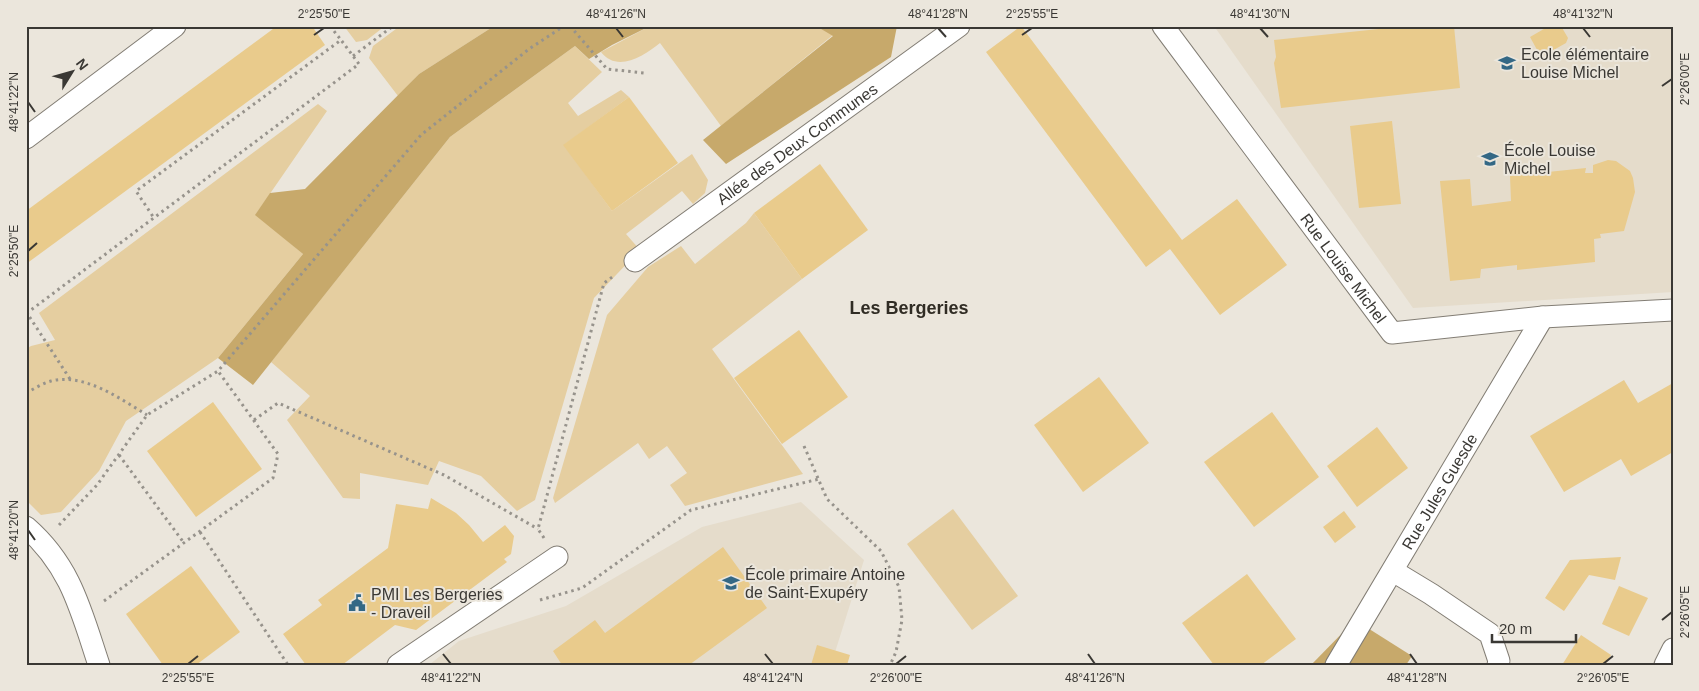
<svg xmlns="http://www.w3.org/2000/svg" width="1699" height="691" viewBox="0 0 1699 691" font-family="Helvetica,sans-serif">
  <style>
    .built { fill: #e5dccb }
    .green { fill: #e5cea0 }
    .forest { fill: #c7a96b }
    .building { fill: #e9cb8c }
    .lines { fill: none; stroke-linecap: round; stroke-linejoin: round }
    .street-casing { stroke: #827d74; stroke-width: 23 }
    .path { stroke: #97938c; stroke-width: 3; stroke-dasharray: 2.5 4; stroke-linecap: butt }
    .street { stroke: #fff; stroke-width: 21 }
    .ticks { fill: none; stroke: #3a3834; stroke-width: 2 }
    .labels { text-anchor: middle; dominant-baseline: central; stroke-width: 4; stroke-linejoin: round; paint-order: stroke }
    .poi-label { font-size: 16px; fill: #3a3834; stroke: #ebe6dc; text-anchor: start }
    .street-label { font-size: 16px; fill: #3a3834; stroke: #ebe6dc }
    .neighbourhood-label { font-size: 18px; font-weight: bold; fill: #302c24; stroke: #ebe6dc }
    .neatline { fill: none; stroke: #3a3834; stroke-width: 2 }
    .ticks-label { font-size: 12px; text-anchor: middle; fill: #3a3834 }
  </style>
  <rect width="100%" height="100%" fill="#ebe6dc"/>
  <g class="built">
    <polygon points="1214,26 1673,26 1673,292 1413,308"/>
    <polygon points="801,502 864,560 831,665 429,665 459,641 566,606 702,527"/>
  </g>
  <g class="green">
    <polygon points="344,26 385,26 367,40 356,42"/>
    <polygon points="400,26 494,26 419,74 398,96 369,58 373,46"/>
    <path d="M650,26H816L833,35L721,126L660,43C644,56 617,73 601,52Z"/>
    <polygon points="575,46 602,72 568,103 578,116 621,90 629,97 564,145 612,211 692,154 708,180 705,193 693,204 682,191 626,234 640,250 594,298 535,500 517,511 481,476 439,461 428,485 360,473 360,499 343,498 287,420 310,396 271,362 450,137"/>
    <polygon points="318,104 327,111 256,214 303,254 218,358 126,421 99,471 61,512 41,515 26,500 26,349 31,346 55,340 39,313"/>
    <polygon points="754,213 802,279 712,349 803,474 685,506 670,485 687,473 667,446 649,459 638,443 555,503 553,498 607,315 648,267 681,246 695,264 746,223"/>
    <polygon points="953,509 1018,596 972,630 907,544"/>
  </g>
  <g class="forest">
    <polygon points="494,26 650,26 612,45 589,59 575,46 450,137 253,385 218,358 303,254 255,215 270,193 305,189 419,74"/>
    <polygon points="816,26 897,26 891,57 726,164 703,140 833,36"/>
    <polygon points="1355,620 1412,656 1406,665 1311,665"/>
  </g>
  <g class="building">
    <polygon points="277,26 312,26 325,45 26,264 26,211"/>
    <polygon points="1021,26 1182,240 1237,199 1287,265 1220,315 1170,249 1146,267 986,52"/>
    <polygon points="1407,26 1454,26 1460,88 1281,108 1274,63 1276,57 1274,40"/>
    <polygon points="1549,26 1561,26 1568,38 1566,43 1541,57 1530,37"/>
    <polygon points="629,97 678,163 612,211 563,145"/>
    <polygon points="1392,121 1401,204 1359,208 1350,126"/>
    <polygon points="1608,160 1616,161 1630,171 1633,178 1635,192 1624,231 1600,234 1601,238 1594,239 1595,262 1517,270 1517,265 1481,269 1480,278 1450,281 1440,181 1470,179 1472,206 1511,201 1510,176 1586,168 1585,173 1593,173 1593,165"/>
    <polygon points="820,164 868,230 802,279 754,213"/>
    <polygon points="799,330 848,397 782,444 734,378"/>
    <polygon points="1099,377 1149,443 1083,492 1034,425"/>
    <polygon points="1624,380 1638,403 1673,383 1673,452 1631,476 1621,459 1564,492 1530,436"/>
    <polygon points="213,402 262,469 196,517 147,451"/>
    <polygon points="1272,412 1319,477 1254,527 1204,462"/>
    <polygon points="1377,427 1408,468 1357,507 1327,466"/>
    <polygon points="431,498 456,513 469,525 483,542 505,525 514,536 511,554 504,559 507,562 416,630 395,625 342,665 306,665 283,634 322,605 318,600 388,548 396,504 428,509"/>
    <polygon points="1344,511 1356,527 1335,543 1323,527"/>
    <polygon points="723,547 767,608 689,665 562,665 553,651 595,620 605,633"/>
    <polygon points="1621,557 1615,580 1589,575 1564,611 1545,598 1570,560"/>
    <polygon points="191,566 240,632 196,665 163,665 126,614"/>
    <polygon points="1247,574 1296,639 1261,665 1214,665 1182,623"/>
    <polygon points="1619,586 1648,598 1629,636 1602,624"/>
    <polygon points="1581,635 1611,655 1605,665 1562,665"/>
    <polygon points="817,645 850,655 847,665 811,665"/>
  </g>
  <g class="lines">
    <g class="street-casing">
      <g id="street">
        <path id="s1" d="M1163,26L1392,333L1543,317L1673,310"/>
        <polyline points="26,138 175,26"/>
        <path id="s2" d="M635,261L959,26"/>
        <path d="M26,527C71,566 81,611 99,665"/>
        <polyline points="1393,571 1431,594 1490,634 1499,661 1498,665"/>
        <polyline points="398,665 557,557"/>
        <path id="s3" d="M1336,665L1543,317"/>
        <polyline points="1665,665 1673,649"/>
      </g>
    </g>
    <g class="path">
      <polyline points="330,26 341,40"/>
      <polyline points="570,26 607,69 644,73"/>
      <polyline points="353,56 393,26"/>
      <polyline points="70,379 27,313 359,64 341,40 136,191 154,218"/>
      <path d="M26,393C34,389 43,383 51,381C85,373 119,398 147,415"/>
      <polyline points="254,420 278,403 444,475 538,529"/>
      <polyline points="804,446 827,499 881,551 899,587 902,620 896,652 890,665"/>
      <polyline points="119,455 184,543"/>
      <polyline points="59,525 97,485 147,415 218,371 421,135 529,49 564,26"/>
      <polyline points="200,532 288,665"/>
      <polyline points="544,538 538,529 604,283 615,275"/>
      <polyline points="540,600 582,588 691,510 819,479"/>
      <polyline points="104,601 273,478 278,454 218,371"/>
    </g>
    <use href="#street" class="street"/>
  </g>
  <path class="ticks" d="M616,28L623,37M938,28L946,37M1260,28L1268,37M1583,28L1590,37M314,35L324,28M1022,35L1032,28M1662,86L1672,79M28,102L35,112M28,251L37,243M28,530L35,540M1662,620L1672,612M443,654L451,664M765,654L773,664M1088,654L1095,664M1410,654L1417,664M188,664L198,656M896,664L906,656M1603,664L1613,656"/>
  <defs>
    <g id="school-bare" transform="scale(1.35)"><path d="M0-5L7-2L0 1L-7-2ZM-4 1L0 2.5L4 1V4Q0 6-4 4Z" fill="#346885" stroke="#ebe6dc" stroke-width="2.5" paint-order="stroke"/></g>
    <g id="civic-bare" transform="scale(1.35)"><path d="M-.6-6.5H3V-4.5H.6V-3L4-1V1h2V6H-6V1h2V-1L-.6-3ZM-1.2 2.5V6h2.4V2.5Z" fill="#346885" stroke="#ebe6dc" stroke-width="2.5" paint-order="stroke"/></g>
  </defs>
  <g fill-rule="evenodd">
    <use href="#school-bare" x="1507" y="63"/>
    <use href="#school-bare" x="1490" y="159"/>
    <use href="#school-bare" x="731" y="583"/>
    <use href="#civic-bare" x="357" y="603"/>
  </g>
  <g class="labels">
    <g class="poi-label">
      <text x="1521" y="54">Ecole élémentaire<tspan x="1521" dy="18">Louise Michel</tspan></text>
      <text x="1504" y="150">École Louise<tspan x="1504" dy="18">Michel</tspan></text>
      <text x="745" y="574">École primaire Antoine<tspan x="745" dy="18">de Saint-Exupéry</tspan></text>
      <text x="371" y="594">PMI Les Bergeries<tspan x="371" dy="18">- Draveil</tspan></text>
    </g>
    <g class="street-label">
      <text stroke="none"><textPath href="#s2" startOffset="200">Allée des Deux Communes</textPath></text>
      <text stroke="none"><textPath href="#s1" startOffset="302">Rue Louise Michel</textPath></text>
      <text stroke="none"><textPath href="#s3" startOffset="202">Rue Jules Guesde</textPath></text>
    </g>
    <g class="neighbourhood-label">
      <text x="909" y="308">Les Bergeries</text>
    </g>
  </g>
  <rect width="1699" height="691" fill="none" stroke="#ebe6dc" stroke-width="55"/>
  <g transform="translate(72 72) rotate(53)" stroke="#ebe6dc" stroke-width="4" paint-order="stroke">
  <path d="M0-4L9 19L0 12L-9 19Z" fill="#3a3834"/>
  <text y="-8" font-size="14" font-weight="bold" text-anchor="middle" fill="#3a3834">N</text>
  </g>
  <path d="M1492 634v8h84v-8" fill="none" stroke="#3a3834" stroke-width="2.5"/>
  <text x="1499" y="634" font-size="15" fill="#3a3834" stroke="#ebe6dc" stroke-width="4" paint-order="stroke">20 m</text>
  <rect x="28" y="28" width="1644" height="636" class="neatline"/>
  <g class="ticks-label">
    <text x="324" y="18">2°25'50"E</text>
    <text x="616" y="18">48°41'26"N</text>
    <text x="938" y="18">48°41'28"N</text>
    <text x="1032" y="18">2°25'55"E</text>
    <text x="1260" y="18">48°41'30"N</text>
    <text x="1583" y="18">48°41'32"N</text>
    <text transform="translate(1685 79) rotate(-90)" y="4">2°26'00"E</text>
    <text transform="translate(14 102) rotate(-90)" y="4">48°41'22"N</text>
    <text transform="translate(14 251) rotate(-90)" y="4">2°25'50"E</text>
    <text transform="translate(14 530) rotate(-90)" y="4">48°41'20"N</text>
    <text transform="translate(1685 612) rotate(-90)" y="4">2°26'05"E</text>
    <text x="188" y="682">2°25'55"E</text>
    <text x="451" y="682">48°41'22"N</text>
    <text x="773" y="682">48°41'24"N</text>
    <text x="896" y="682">2°26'00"E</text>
    <text x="1095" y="682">48°41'26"N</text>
    <text x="1417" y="682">48°41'28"N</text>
    <text x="1603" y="682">2°26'05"E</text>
  </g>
</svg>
